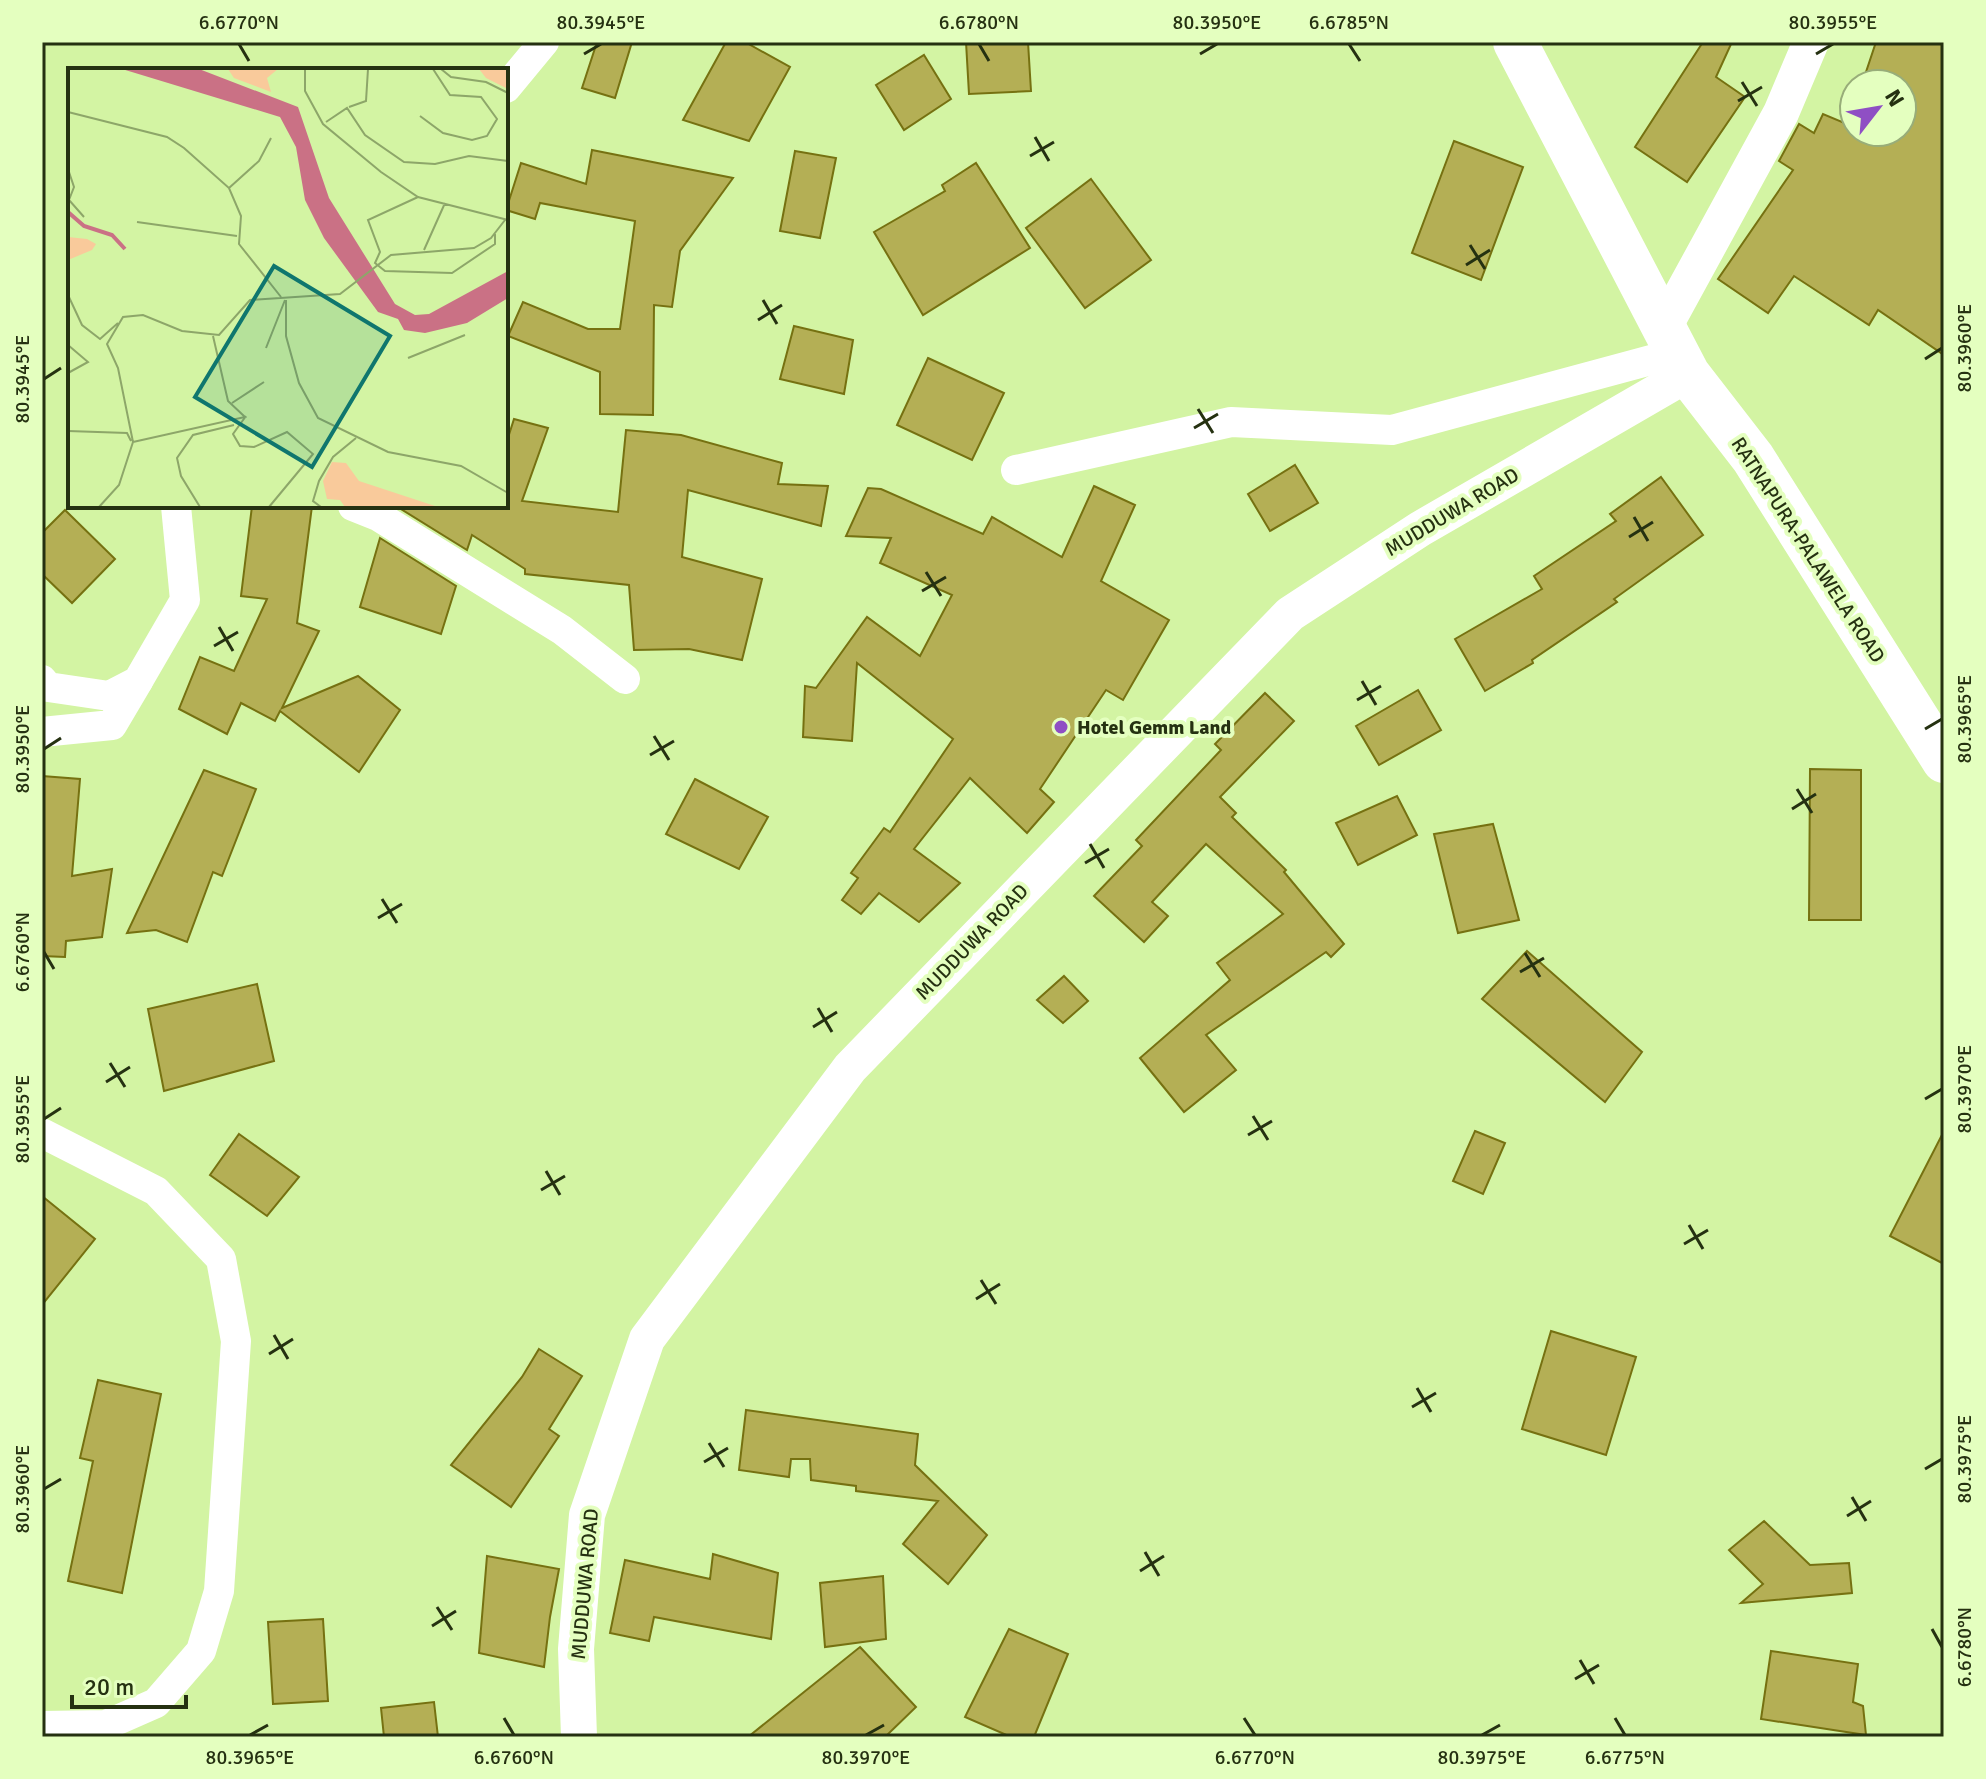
<svg xmlns="http://www.w3.org/2000/svg" width="1986" height="1779" viewBox="0 0 1986 1779" font-family="Signika,sans-serif">
  <style>
    .building { fill: #b4af55; stroke: #767111; stroke-width: 2 }
    .lines { fill: none; stroke-linecap: round; stroke-linejoin: round }
    .minor { stroke: #fff; stroke-width: 30 }
    .tertiary { stroke: #fff; stroke-width: 36 }
    .primary { stroke: #fff; stroke-width: 44 }
    .ticks { fill: none; stroke: #253111; stroke-width: 3 }
    .poi-dot { fill: #8f4fc4; stroke: #e4ffbf; stroke-width: 3 }
    .labels { text-anchor: middle; dominant-baseline: central; stroke-width: 8; stroke-linejoin: round; paint-order: stroke }
    .street-label { font-size: 20px; fill: #253111; stroke: #e4ffbf }
    .poi-label { font-size: 20px; font-weight: bold; fill: #253111; stroke: #e4ffbf; text-anchor: start }
    .inset-river { fill: none; stroke: #ca7185; stroke-width: 4 }
    .inset-road { fill: none; stroke: #8da669; stroke-width: 2 }
    .view { fill: #0f766e; fill-opacity: 0.15; stroke: #0f766e; stroke-width: 4 }
    .inset-edge { fill: none; stroke: #253111; stroke-width: 4 }
    .neatline { fill: none; stroke: #253111; stroke-width: 3 }
    .ticks-label { font-size: 20px; text-anchor: middle; fill: #253111 }
  </style>
  <rect width="100%" height="100%" fill="#d3f4a3"/>
  <g class="building">
    <polygon points="597,42 632,42 615,98 582,88"/>
    <polygon points="726,42 745,42 790,67 749,141 683,120"/>
    <polygon points="966,42 1028,42 1031,91 969,94"/>
    <polygon points="1703,42 1732,42 1716,77 1745,97 1687,182 1635,147"/>
    <polygon points="1876,42 1944,42 1944,355 1878,310 1869,325 1794,276 1768,313 1718,279 1793,170 1779,161 1799,124 1814,133 1823,114 1849,125 1854,109 1854,132 1902,132 1902,84 1862,84"/>
    <polygon points="924,55 951,99 904,130 876,85"/>
    <polygon points="1454,141 1523,167 1481,280 1412,253"/>
    <polygon points="592,150 733,178 680,251 672,307 654,305 653,415 600,414 600,372 508,336 523,302 588,329 620,329 635,221 540,203 535,219 506,210 521,163 586,184"/>
    <polygon points="795,151 836,158 820,238 780,231"/>
    <polygon points="976,163 1030,248 923,315 874,232 945,191 942,185"/>
    <polygon points="1091,179 1151,260 1085,308 1026,228"/>
    <polygon points="794,326 853,340 844,394 780,379"/>
    <polygon points="928,358 1004,393 972,460 897,425"/>
    <polygon points="514,419 548,428 522,501 618,512 626,430 681,435 782,463 778,484 828,486 821,526 688,490 682,557 762,579 742,660 689,649 634,650 629,585 525,574 525,569 472,535 467,550 396,506 506,506 506,444"/>
    <polygon points="1295,465 1318,503 1270,531 1248,494"/>
    <polygon points="1661,477 1703,535 1614,599 1617,602 1532,660 1533,663 1485,691 1455,639 1542,589 1534,576 1616,521 1610,514"/>
    <polygon points="1094,486 1135,505 1101,581 1169,620 1123,700 1106,690 1040,789 1054,802 1027,833 970,778 914,849 960,883 919,922 879,893 861,914 842,900 858,878 851,873 884,828 890,832 953,739 857,663 852,741 803,737 805,686 816,688 867,617 920,656 952,595 880,563 891,538 846,536 868,488 881,489 983,534 992,517 1062,557"/>
    <polygon points="252,506 312,506 297,623 319,631 282,708 358,676 400,710 359,772 280,711 275,721 241,703 227,734 179,709 200,657 234,671 267,599 241,596"/>
    <polygon points="65,510 115,559 72,603 42,574 42,533"/>
    <polygon points="380,538 456,586 441,634 360,607"/>
    <polygon points="1418,690 1441,730 1379,765 1356,726"/>
    <polygon points="1265,693 1294,721 1220,797 1236,813 1232,817 1286,870 1284,872 1344,944 1331,957 1326,952 1206,1035 1236,1070 1184,1112 1140,1058 1230,980 1217,963 1283,914 1206,844 1152,902 1168,916 1144,942 1094,896 1142,846 1136,840 1221,750 1215,744"/>
    <polygon points="1810,769 1861,770 1861,920 1809,920"/>
    <polygon points="204,770 256,789 222,876 213,872 187,942 156,930 127,933"/>
    <polygon points="42,776 80,779 72,876 112,869 102,937 66,941 65,957 42,956"/>
    <polygon points="695,779 768,817 739,869 666,834"/>
    <polygon points="1397,796 1417,835 1358,865 1336,823"/>
    <polygon points="1493,824 1519,920 1458,933 1434,834"/>
    <polygon points="1527,951 1642,1052 1605,1102 1482,999"/>
    <polygon points="1064,976 1088,1001 1063,1023 1037,1000"/>
    <polygon points="257,984 274,1061 164,1091 148,1009"/>
    <polygon points="1475,1131 1505,1143 1483,1194 1453,1181"/>
    <polygon points="1944,1131 1944,1264 1890,1236"/>
    <polygon points="239,1134 299,1177 267,1216 210,1175"/>
    <polygon points="42,1196 95,1239 42,1305"/>
    <polygon points="1551,1331 1636,1357 1606,1455 1522,1429"/>
    <polygon points="539,1349 582,1376 549,1429 559,1436 511,1507 451,1465 522,1377"/>
    <polygon points="98,1380 161,1394 122,1593 68,1581 93,1461 80,1458"/>
    <polygon points="746,1410 918,1434 915,1465 987,1535 948,1584 903,1544 938,1501 856,1491 856,1486 811,1480 810,1459 791,1459 789,1477 739,1470"/>
    <polygon points="1764,1521 1810,1565 1849,1563 1852,1593 1741,1603 1763,1584 1729,1550"/>
    <polygon points="713,1554 778,1573 771,1639 654,1617 649,1641 610,1633 625,1560 710,1579"/>
    <polygon points="487,1556 559,1569 550,1617 544,1667 479,1653"/>
    <polygon points="883,1576 886,1639 825,1647 820,1583"/>
    <polygon points="323,1619 328,1701 273,1704 268,1622"/>
    <polygon points="1009,1629 1068,1654 1034,1737 1011,1737 965,1717"/>
    <polygon points="860,1647 916,1707 885,1737 748,1737"/>
    <polygon points="1771,1651 1858,1664 1853,1702 1863,1706 1866,1735 1761,1719"/>
    <polygon points="434,1702 438,1737 384,1737 381,1708"/>
  </g>
  <g class="lines">
    <g class="minor">
      <polyline points="506,88 544,42"/>
      <polyline points="1016,470 1231,422 1392,430 1677,353"/>
      <polyline points="353,506 378,516 562,630 625,679"/>
      <polyline points="42,680 48,687 109,696 138,681 185,600 176,506"/>
      <polyline points="42,732 112,725 138,681"/>
      <polyline points="42,1133 156,1191 221,1259 236,1341 219,1591 201,1651 156,1703 106,1725 42,1726"/>
    </g>
    <g class="tertiary">
      <polyline points="1664,327 1781,113 1811,42"/>
      <polyline points="579,1737 576,1649 587,1515 647,1339 850,1068 1290,614 1420,529 1688,374"/>
    </g>
    <polyline class="primary" points="1515,42 1688,374 1753,458 1944,761"/>
  </g>
  <path class="ticks" d="M239,44L249,61M979,44L989,61M1349,44L1360,61M584,54L601,44M1200,54L1217,44M1816,54L1833,44M1742,82L1757,106M1738,101L1762,87M1035,137L1049,161M1030,156L1054,142M1470,245L1485,269M1466,265L1490,250M763,300L777,324M758,320L782,305M1925,359L1942,348M44,379L61,368M1198,409L1213,433M1194,428L1218,414M1634,517L1648,541M1629,537L1653,522M926,572L941,596M922,591L946,577M219,627L233,651M214,646L238,632M1362,681L1376,705M1357,700L1381,686M1925,729L1942,719M654,736L669,760M44,749L61,738M650,755L674,741M1797,789L1812,813M1792,809L1816,794M1090,844L1104,868M1085,863L1109,849M382,899L397,923M378,918L402,904M44,952L54,969M1525,953L1540,977M1520,972L1544,958M818,1008L832,1032M813,1027L837,1012M110,1063L125,1087M106,1082L130,1067M1925,1099L1942,1089M1253,1116L1268,1140M44,1119L61,1108M1248,1135L1272,1121M546,1171L560,1195M541,1190L565,1176M1689,1225L1703,1249M1684,1244L1708,1230M981,1280L996,1304M976,1299L1000,1284M274,1335L288,1359M269,1354L293,1339M1417,1388L1431,1412M1412,1407L1436,1393M709,1443L724,1467M704,1462L728,1448M1925,1469L1942,1459M44,1489L61,1479M1852,1497L1866,1521M1847,1516L1871,1501M1145,1552L1159,1576M1140,1571L1164,1556M437,1607L452,1630M432,1626L456,1611M1932,1629L1942,1647M1580,1660L1594,1684M1575,1679L1599,1665M504,1718L514,1735M1244,1718L1255,1735M1615,1718L1625,1735M250,1735L268,1725M866,1735L884,1725M1482,1735L1500,1725"/>
  <circle class="poi-dot" cx="1061" cy="727" r="8"/>
  <g class="labels">
    <g class="street-label">
      <text transform="translate(1452 512) rotate(-31)">MUDDUWA ROAD</text>
      <text transform="translate(1808 550) rotate(57)">RATNAPURA-PALAWELA ROAD</text>
      <text transform="translate(972 942) rotate(-46)">MUDDUWA ROAD</text>
      <text transform="translate(585 1584) rotate(-85)">MUDDUWA ROAD</text>
    </g>
    <g class="poi-label">
      <text x="1077" y="727">Hotel Gemm Land</text>
    </g>
  </g>
  <g transform="translate(68 68)">
    <rect width="440" height="440" fill="#d3f4a3"/>
    <path d="M160,1H210L199,10L203,24L166,10ZM411,1H440V21L418,10ZM0,169L19,171L28,176L24,182L0,192ZM264,394L278,395L291,413L370,439H277L272,432L259,431L255,413Z" fill="#f9ca9b"/>
    <path d="M54,1H131L230,39L261,130L327,236L347,247L361,246L440,203V230L399,255L357,265L336,262L330,251L310,244L256,170L237,132L228,79L212,49Z" fill="#ca7185"/>
    <path class="inset-river" d="M0,144L16,158L44,167L57,181"/>
    <path class="inset-road" d="M237,1V23L255,56L313,104L350,129L440,152M373,1L383,9L418,14L440,25M281,39L298,33L300,1M0,44L99,69L116,80L161,120L173,148L171,176L213,229M352,48L375,65L404,72L419,68L429,51L413,29L382,27L365,1M258,54L279,40L297,67L336,94L367,96L401,88L440,93M0,101L6,119L1,132L16,149M161,120L191,93L203,70M350,129L300,152L312,184L307,195L317,203L384,205L427,176V166M69,154L169,168M356,182L377,135M0,227L14,257L32,271L50,255M218,232V268L231,315L250,350L320,384L393,398L440,425M0,277L20,294L0,305M198,280L217,232M340,290L397,267M164,335L196,314M178,348L165,366L172,378L186,379L219,364L245,386L201,439M0,363L59,365L63,373M65,374L177,349L160,333L145,268M31,439L51,417L65,374L50,300L39,276L55,249L75,247L114,263L151,267L182,232L272,226L323,187L406,180L423,170L437,152M132,439L113,408L109,390L125,367L166,357M253,439L245,433L251,413L265,389L288,370"/>
    <path class="view" d="M206,198L322,268L244,399L127,329Z"/>
    <rect width="440" height="440" class="inset-edge"/>
  </g>
  <rect width="1986" height="1779" fill="none" stroke="#e4ffbf" stroke-width="88"/>
  <g transform="translate(1878 108) rotate(59)"><circle r="38" fill="#e4ffbf" stroke="#98ad79" stroke-width="2"/>
  <path d="M0-6L14 30L0 20L-14 30Z" fill="#8f4fc4"/>
  <text y="-12" font-size="22" font-weight="bold" text-anchor="middle" fill="#253111">N</text>
  </g>
  <path d="M72 1695v12h114v-12" fill="none" stroke="#253111" stroke-width="4"/>
  <text x="84" y="1695" font-size="24" fill="#253111" stroke="#e4ffbf" stroke-width="6" paint-order="stroke">20 m</text>
  <rect x="44" y="44" width="1898" height="1691" class="neatline"/>
  <g class="ticks-label">
    <text x="239" y="29">6.6770°N</text>
    <text x="601" y="29">80.3945°E</text>
    <text x="979" y="29">6.6780°N</text>
    <text x="1217" y="29">80.3950°E</text>
    <text x="1349" y="29">6.6785°N</text>
    <text x="1833" y="29">80.3955°E</text>
    <text transform="translate(1964 348) rotate(-90)" y="7">80.3960°E</text>
    <text transform="translate(22 379) rotate(-90)" y="7">80.3945°E</text>
    <text transform="translate(1964 719) rotate(-90)" y="7">80.3965°E</text>
    <text transform="translate(22 749) rotate(-90)" y="7">80.3950°E</text>
    <text transform="translate(22 952) rotate(-90)" y="7">6.6760°N</text>
    <text transform="translate(1964 1089) rotate(-90)" y="7">80.3970°E</text>
    <text transform="translate(22 1119) rotate(-90)" y="7">80.3955°E</text>
    <text transform="translate(1964 1459) rotate(-90)" y="7">80.3975°E</text>
    <text transform="translate(22 1489) rotate(-90)" y="7">80.3960°E</text>
    <text transform="translate(1964 1647) rotate(-90)" y="7">6.6780°N</text>
    <text x="250" y="1764">80.3965°E</text>
    <text x="514" y="1764">6.6760°N</text>
    <text x="866" y="1764">80.3970°E</text>
    <text x="1255" y="1764">6.6770°N</text>
    <text x="1482" y="1764">80.3975°E</text>
    <text x="1625" y="1764">6.6775°N</text>
  </g>
</svg>
